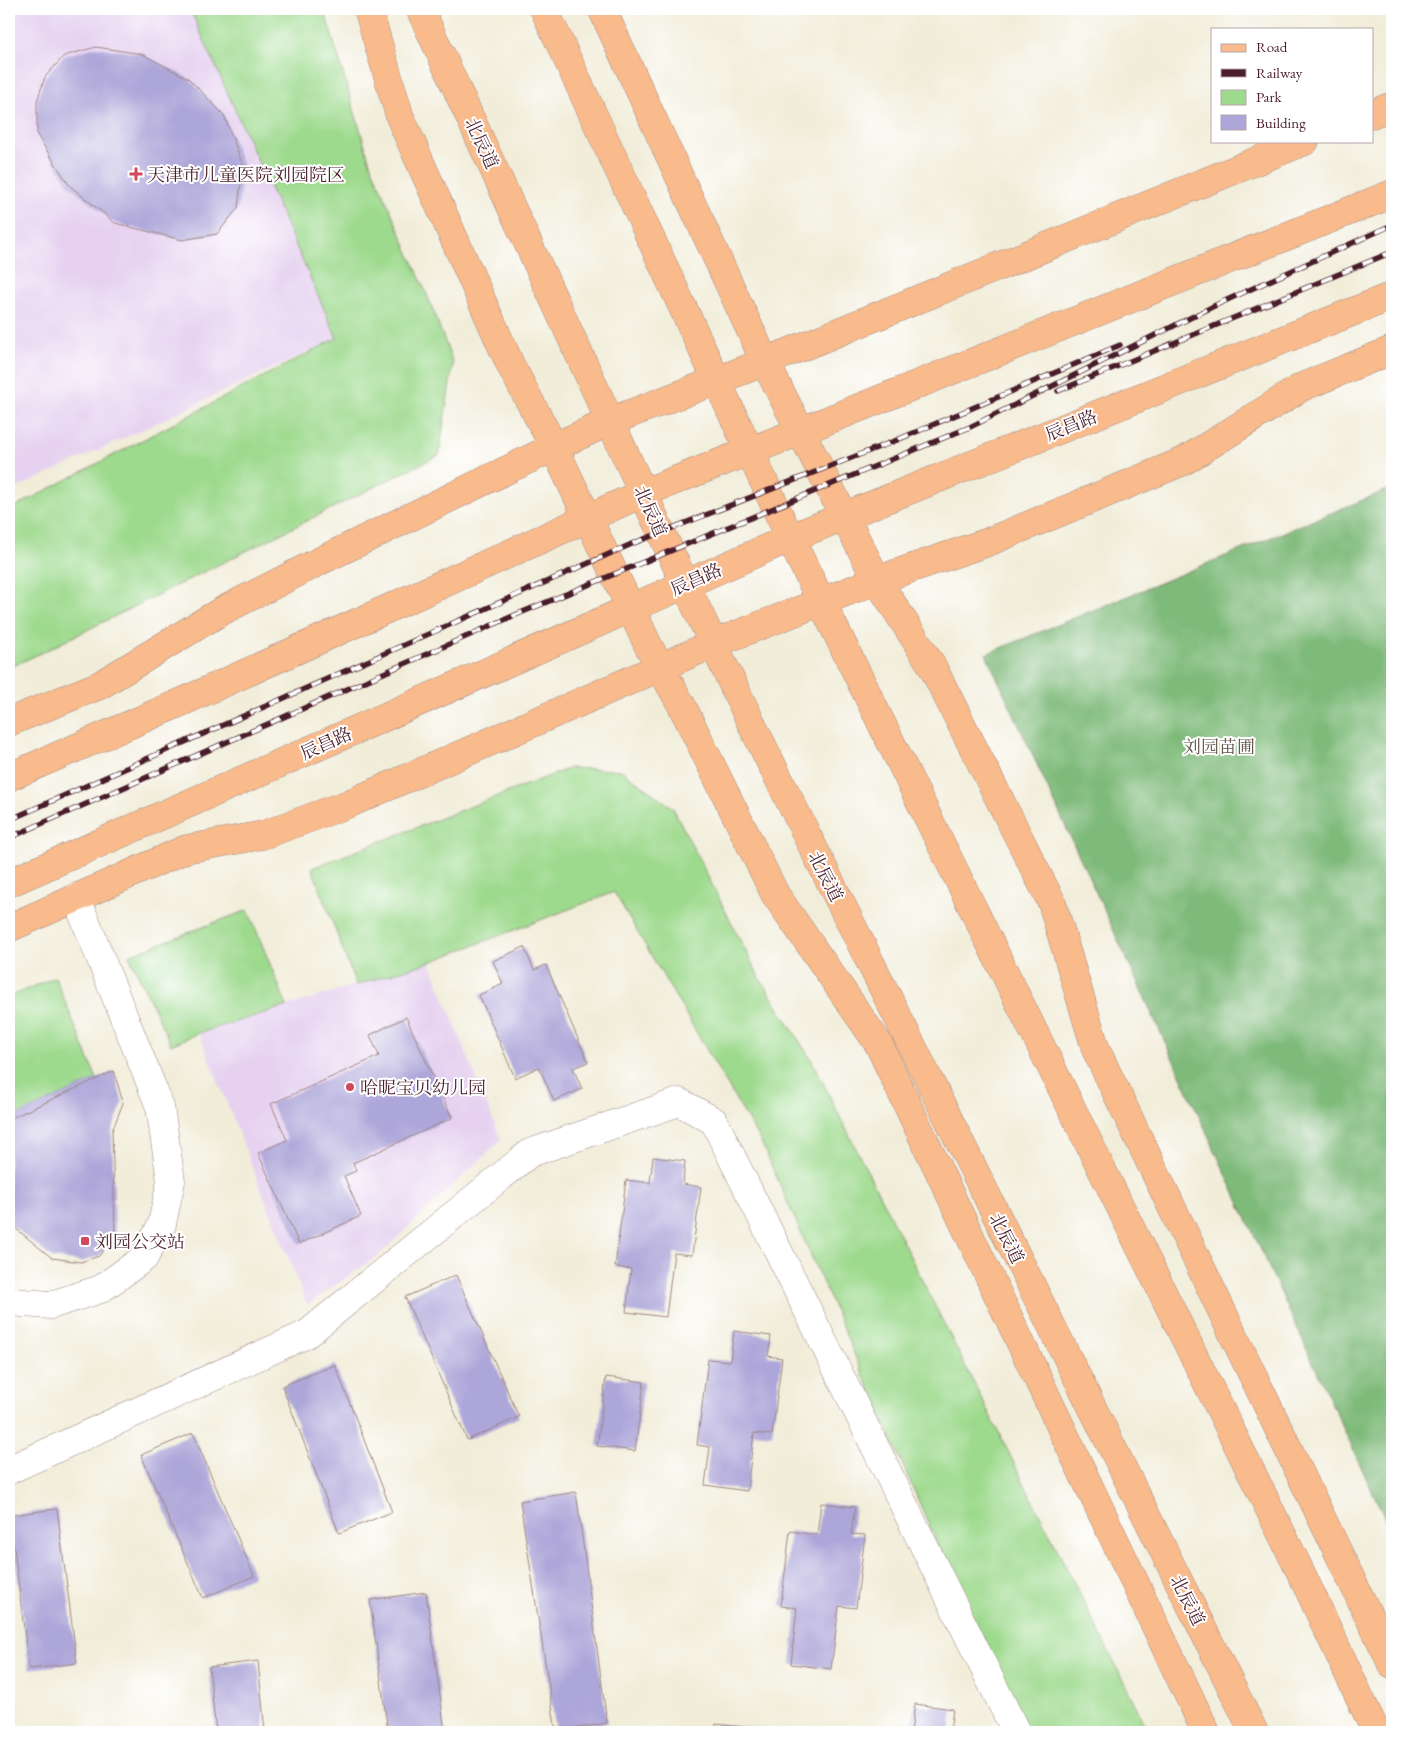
<svg xmlns="http://www.w3.org/2000/svg" width="1401" height="1741" viewBox="0 0 1401 1741" font-family="'EB Garamond','Noto Serif SC',serif">
  <style>
    .built { fill: #e6d2f0 }
    .green { fill: #9eda8e; stroke: #747c5c }
    .forest { fill: #7eba79; stroke: #646c52 }
    .building { fill: #ada6d9 }
    .lines { fill: none; stroke-linecap: round; stroke-linejoin: round }
    .minor-casing { stroke: #9e8682; stroke-width: 29 }
    .major-casing { stroke: #9e8682; stroke-width: 29 }
    .minor { stroke: #fff; stroke-width: 28 }
    .major { stroke: #fabb8c; stroke-width: 28 }
    .rail-casing { stroke: #4a1f2b; stroke-width: 5.5 }
    .rail { stroke: #fff; stroke-width: 4; stroke-dasharray: 11; stroke-linecap: butt }
    .poi-dot { fill: #d1495b; stroke: #fff; stroke-width: 2 }
    .labels { text-anchor: middle; dominant-baseline: central; stroke-width: 4; stroke-linejoin: round; paint-order: stroke }
    .street-label { font-size: 18px; fill: #4a1f2b; stroke: #fff }
    .poi-label { font-size: 18px; fill: #4a1f2b; stroke: #fff; text-anchor: start }
    .park-label { font-size: 18px; fill: #635749; stroke: #fff }
  </style>
  <rect width="100%" height="100%" fill="#fff"/>
  <filter id="ink" filterUnits="userSpaceOnUse"><feTurbulence type="fractalNoise" baseFrequency=".02" numOctaves="2"/><feDisplacementMap in="SourceGraphic" scale="10" xChannelSelector="R" yChannelSelector="G"/><feConvolveMatrix kernelMatrix="1 2 1 2 8 2 1 2 1" color-interpolation-filters="sRGB"/></filter>
  <filter id="wash" filterUnits="userSpaceOnUse"><feTurbulence type="fractalNoise" baseFrequency=".0096" numOctaves="4" result="noise"/><feDisplacementMap in="SourceGraphic" scale="20" xChannelSelector="R" yChannelSelector="G"/><feGaussianBlur stdDeviation="1.12" result="paint"/><feColorMatrix in="noise" values="0 0 0 0 0 0 0 0 0 0 0 0 0 0 0 0 0 1.4 0 .05"/><feComposite in="paint" operator="in"/></filter>
  <g filter="url(#wash)">
    <rect width="100%" height="100%" fill="#f1edd9"/>
    <g class="built">
      <polygon points="9,9 190,9 337,338 9,492"/>
      <polygon points="430,962 501,1140 378,1256 307,1305 199,1033"/>
    </g>
    <g class="green">
      <polygon points="190,9 324,9 370,163 428,297 453,363 439,455 41,653 9,668 9,510 337,338"/>
      <polygon points="570,768 621,770 673,808 758,975 812,1061 1149,1732 1020,1732 762,1144 614,892 430,962 356,985 312,868"/>
      <polygon points="248,910 287,1006 199,1033 171,1045 129,955"/>
      <polygon points="55,977 97,1079 9,1119 9,997"/>
    </g>
    <polygon class="forest" points="1392,488 1392,1534 986,654"/>
    <g id="blocks">
      <g class="building">
        <polygon points="96,47 142,54 188,78 224,115 243,166 238,208 217,234 182,240 115,223 69,185 37,135 37,101 45,77 64,56"/>
        <polygon points="524,947 534,970 546,965 588,1062 573,1068 582,1089 554,1101 539,1067 515,1078 479,995 503,984 493,961"/>
        <polygon points="406,1017 452,1118 353,1163 356,1171 344,1176 361,1216 299,1244 258,1153 287,1140 271,1104 379,1056 370,1035"/>
        <polygon points="114,1071 123,1103 112,1131 115,1233 99,1256 81,1262 52,1258 9,1223 9,1119"/>
        <polygon points="653,1157 685,1161 683,1184 701,1187 692,1255 674,1253 666,1317 626,1312 631,1269 615,1267 626,1180 650,1183"/>
        <polygon points="456,1275 519,1417 467,1440 405,1297"/>
        <polygon points="734,1331 771,1336 768,1356 782,1358 772,1435 754,1433 747,1491 705,1485 710,1447 697,1445 708,1359 730,1361"/>
        <polygon points="335,1365 392,1512 339,1533 282,1386"/>
        <polygon points="606,1377 644,1382 635,1451 597,1446"/>
        <polygon points="193,1433 254,1576 203,1598 141,1455"/>
        <polygon points="576,1492 607,1723 556,1732 520,1501"/>
        <polygon points="821,1503 855,1507 851,1534 865,1535 856,1608 839,1606 831,1669 791,1664 797,1608 781,1606 790,1531 817,1535"/>
        <polygon points="57,1509 77,1663 29,1669 10,1515"/>
        <polygon points="426,1592 445,1732 388,1732 370,1600"/>
        <polygon points="258,1661 265,1732 216,1732 209,1667"/>
        <polygon points="915,1704 953,1709 950,1732 911,1732"/>
        <polygon points="716,1724 769,1730 769,1732 715,1732"/>
      </g>
    </g>
  </g>
  <g filter="url(#ink)">
    <use href="#blocks" fill-opacity="0" stroke="#9e8682" stroke-width="1"/>
    <g class="lines">
      <g class="minor-casing">
        <g id="minor">
          <polyline points="9,1302 51,1305 101,1289 144,1258 162,1224 171,1181 160,1107 76,897"/>
          <polyline points="9,1470 307,1334 530,1153 679,1102 714,1121 1016,1732"/>
        </g>
      </g>
      <g class="major-casing">
        <g id="major">
          <polyline points="368,9 400,117 510,364 554,447 649,647 682,706 775,894 878,1043 1206,1732"/>
          <polyline points="420,9 685,584 754,729 1254,1732"/>
          <polyline points="544,9 790,538 1303,1577 1376,1732"/>
          <polyline points="602,9 765,362 877,580 931,664 1052,903 1096,1050 1392,1664"/>
          <polyline points="1372,114 1392,106"/>
          <polyline points="9,722 100,685 220,612 322,560 554,447 611,421 765,362 1305,141"/>
          <polyline points="9,777 184,701 643,493 801,431 1392,194"/>
          <polyline points="9,883 790,538 1392,296"/>
          <polyline points="9,928 186,849 263,835 348,804 713,644 877,580 988,542 1184,461 1302,387 1392,350"/>
        </g>
      </g>
      <use href="#minor" class="minor"/>
      <use href="#major" class="major"/>
      <g class="rail-casing">
        <g id="rail">
          <polyline points="1058,391 1392,252"/>
          <polyline points="9,820 634,543 897,440 1120,345"/>
          <polyline points="9,838 513,616 970,427 1216,305 1392,225"/>
        </g>
      </g>
      <use href="#rail" class="rail"/>
    </g>
  </g>
  <g class="poi-dot">
    <path d="M133.5 166.5h5v5h5v5h-5v5h-5v-5h-5v-5h5z"/>
    <circle cx="350" cy="1087" r="5"/>
    <rect x="80" y="1236" width="10" height="10" rx="2.5"/>
  </g>
  <g class="labels">
    <g class="street-label">
      <text transform="translate(482 143) rotate(65)">北辰道</text>
      <text transform="translate(1071 425) rotate(-22)">辰昌路</text>
      <text transform="translate(651 511) rotate(66)">北辰道</text>
      <text transform="translate(696 579) rotate(-24)">辰昌路</text>
      <text transform="translate(326 743) rotate(-24)">辰昌路</text>
      <text transform="translate(826 876) rotate(63)">北辰道</text>
      <text transform="translate(1007 1238) rotate(63)">北辰道</text>
      <text transform="translate(1188 1600) rotate(63)">北辰道</text>
    </g>
    <g class="poi-label">
      <text x="147" y="174">天津市儿童医院刘园院区</text>
      <text x="360" y="1087">哈昵宝贝幼儿园</text>
      <text x="95" y="1241">刘园公交站</text>
    </g>
    <g class="park-label">
      <text x="1219" y="746">刘园苗圃</text>
    </g>
  </g>
  <rect width="1401" height="1741" fill="none" stroke="#fff" stroke-width="30"/>
  <rect x="1211" y="28" width="162" height="115" fill="#ffffff" stroke="#b7a5aa"/>
  <rect x="1221" y="44" width="25" height="8" fill="#fabb8c" stroke="#b7a5aa"/>
  <text x="1256" y="52" font-size="15" fill="#4a1f2b">Road</text>
  <rect x="1221" y="69" width="25" height="8" fill="#4a1f2b" stroke="#b7a5aa"/>
  <text x="1256" y="78" font-size="15" fill="#4a1f2b">Railway</text>
  <rect x="1221" y="90" width="25" height="15" fill="#9eda8e" stroke="#b7a5aa"/>
  <text x="1256" y="102" font-size="15" fill="#4a1f2b">Park</text>
  <rect x="1221" y="115" width="25" height="15" fill="#ada6d9" stroke="#b7a5aa"/>
  <text x="1256" y="128" font-size="15" fill="#4a1f2b">Building</text>
</svg>
